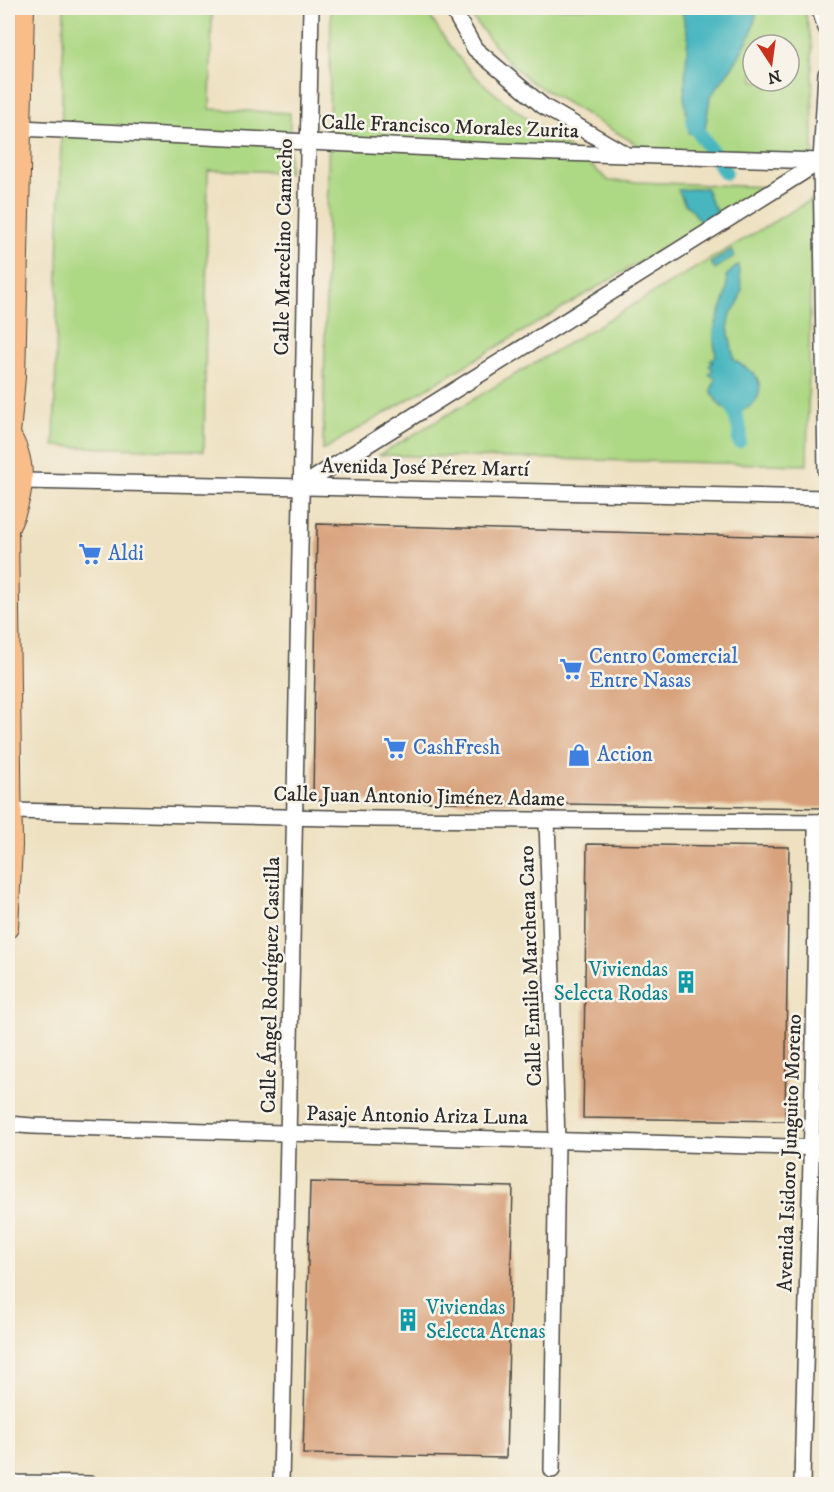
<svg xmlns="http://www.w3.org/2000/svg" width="834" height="1492" viewBox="0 0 834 1492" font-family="'IM FELL DW Pica',serif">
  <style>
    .green { fill: #add884; stroke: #6c8258; stroke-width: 1.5; fill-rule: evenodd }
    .water { fill: #47b6bf; stroke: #397075; stroke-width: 1.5 }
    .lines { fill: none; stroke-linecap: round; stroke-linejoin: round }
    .canal { stroke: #47b6bf; stroke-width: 15 }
    .building { fill: #d8a27c }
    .minor-casing { stroke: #484642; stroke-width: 18 }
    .major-casing { stroke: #484642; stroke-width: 22 }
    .minor { stroke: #fff; stroke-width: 15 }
    .major { stroke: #f8bd89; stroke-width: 20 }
    .labels { text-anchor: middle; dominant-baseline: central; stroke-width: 5; stroke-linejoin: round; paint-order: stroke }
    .street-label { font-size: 21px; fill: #2b2b2b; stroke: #f7f3e8 }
    .shop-label { font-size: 21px; fill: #366cbe; stroke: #f7f3e8; text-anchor: start }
    .culture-label { font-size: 21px; fill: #0d838f; stroke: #f7f3e8; text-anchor: end }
  </style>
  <rect width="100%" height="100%" fill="#f7f3e8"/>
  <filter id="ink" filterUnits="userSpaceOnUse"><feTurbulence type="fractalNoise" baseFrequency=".0167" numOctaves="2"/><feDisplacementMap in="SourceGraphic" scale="12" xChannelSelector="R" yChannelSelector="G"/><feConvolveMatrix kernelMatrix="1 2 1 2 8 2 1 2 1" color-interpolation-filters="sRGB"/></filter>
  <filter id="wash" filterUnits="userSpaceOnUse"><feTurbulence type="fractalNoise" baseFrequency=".008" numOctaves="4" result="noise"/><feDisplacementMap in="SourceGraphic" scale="24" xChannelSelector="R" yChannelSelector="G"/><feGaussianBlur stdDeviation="1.35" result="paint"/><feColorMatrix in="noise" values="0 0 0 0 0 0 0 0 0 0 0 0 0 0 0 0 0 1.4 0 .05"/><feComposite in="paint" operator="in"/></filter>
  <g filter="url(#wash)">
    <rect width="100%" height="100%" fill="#eee1c1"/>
    <g class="green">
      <polygon points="64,8 212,8 210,109 290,113 289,172 208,170 204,451 54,446"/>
      <path d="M331,8H424C442,34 459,63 484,84C523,119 569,145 609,181L766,187L323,450Z"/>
      <path d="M465,8H804L812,44L813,167L653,154L531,82L503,56ZM753,45H789V81H753Z"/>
      <polygon points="812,199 807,465 379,455"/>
    </g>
    <g class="water">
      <polygon points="681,8 758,8 751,34 735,63 710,97 704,136 689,133 684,96 688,36"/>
      <polygon points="706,188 711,202 718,213 701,223 692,210 685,204 678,190"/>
      <polygon points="731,250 734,256 715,269 711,263"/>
      <path d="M738,265L742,289L738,304L731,313L728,328L734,360C740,364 749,369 754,374C774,397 737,426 718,403C715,399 713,394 711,390L716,379L709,374L713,369L709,366L713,362L710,360L716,356C715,349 713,339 714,332C717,312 731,297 726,276Z"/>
    </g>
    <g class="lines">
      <g class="canal">
        <polyline points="694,118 694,125 725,172"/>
        <polyline points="734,391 734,410 740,431 739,441"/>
      </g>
    </g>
    <g id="blocks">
      <g class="building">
        <polygon points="317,524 826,538 826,808 313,800"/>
        <polygon points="587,844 789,847 785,1121 583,1118"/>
        <polygon points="310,1182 513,1187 506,1458 303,1454"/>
      </g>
    </g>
  </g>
  <g filter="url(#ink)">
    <use href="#blocks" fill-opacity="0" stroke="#484642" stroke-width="1.5"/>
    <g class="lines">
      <g class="minor-casing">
        <g id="minor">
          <polyline points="452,8 475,49 543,106 627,155 821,161"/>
          <polyline points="819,8 826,28"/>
          <polyline points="826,74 821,161 826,471"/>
          <polyline points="20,128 494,151 627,155"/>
          <polyline points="23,481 826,498"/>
          <polyline points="300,487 821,161"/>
          <polyline points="11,811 378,819 826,822"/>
          <polyline points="547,820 557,1141 552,1470"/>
          <polyline points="8,1124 32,1126 826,1148"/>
          <polyline points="8,1480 16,1483 90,1484"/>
          <polyline points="281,1484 311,8"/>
          <path d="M802,1484C807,1264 817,1043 816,822"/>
        </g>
      </g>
      <g class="major-casing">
        <g id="major">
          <path d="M8,432C29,462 24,498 8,529"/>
          <polyline points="10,434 15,377 24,8"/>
          <polyline points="8,928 12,846 8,528"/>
        </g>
      </g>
      <use href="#minor" class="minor"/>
      <use href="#major" class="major"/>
    </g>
  </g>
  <defs>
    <g id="supermarket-bare" transform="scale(1.8)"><path d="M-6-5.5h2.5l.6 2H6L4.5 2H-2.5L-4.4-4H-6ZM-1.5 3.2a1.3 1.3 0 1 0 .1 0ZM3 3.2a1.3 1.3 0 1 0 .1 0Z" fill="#3f7fe0" stroke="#f7f3e8" stroke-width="2.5" paint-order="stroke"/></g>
    <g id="shop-bare" transform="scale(1.8)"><path d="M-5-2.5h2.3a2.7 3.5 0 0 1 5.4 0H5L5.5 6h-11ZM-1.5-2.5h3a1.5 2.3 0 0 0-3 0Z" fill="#3f7fe0" stroke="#f7f3e8" stroke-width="2.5" paint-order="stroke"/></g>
    <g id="building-bare" transform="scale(1.8)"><path d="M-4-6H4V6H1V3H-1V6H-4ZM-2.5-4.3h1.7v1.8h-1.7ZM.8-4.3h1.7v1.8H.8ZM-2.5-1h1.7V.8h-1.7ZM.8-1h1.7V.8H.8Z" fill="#0f9aa8" stroke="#f7f3e8" stroke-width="2.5" paint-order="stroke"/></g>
  </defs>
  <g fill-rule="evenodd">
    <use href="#supermarket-bare" x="90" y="554"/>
    <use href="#supermarket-bare" x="571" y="669"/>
    <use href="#supermarket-bare" x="395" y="748"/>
    <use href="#shop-bare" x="579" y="755"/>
    <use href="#building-bare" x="686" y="982"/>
    <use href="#building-bare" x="408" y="1320"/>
  </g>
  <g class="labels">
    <g class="street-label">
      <text transform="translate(450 127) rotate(2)">Calle Francisco Morales Zurita</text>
      <text transform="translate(284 247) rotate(-89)">Calle Marcelino Camacho</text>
      <text transform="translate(425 468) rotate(1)">Avenida José Pérez Martí</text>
      <text transform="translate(419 797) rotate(1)">Calle Juan Antonio Jiménez Adame</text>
      <text transform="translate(531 966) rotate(-92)">Calle Emilio Marchena Caro</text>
      <text transform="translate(271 985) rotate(-89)">Calle Ángel Rodríguez Castilla</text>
      <text transform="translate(417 1116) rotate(1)">Pasaje Antonio Ariza Luna</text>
      <text transform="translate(790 1153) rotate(-88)">Avenida Isidoro Junguito Moreno</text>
    </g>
    <g class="shop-label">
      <text x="108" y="554">Aldi</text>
      <text x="589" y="657">Centro Comercial<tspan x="589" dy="24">Entre Nasas</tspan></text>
      <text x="413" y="748">CashFresh</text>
      <text x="597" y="755">Action</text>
    </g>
    <g class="culture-label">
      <text x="668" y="970">Viviendas<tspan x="668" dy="24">Selecta Rodas</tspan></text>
      <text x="426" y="1308" text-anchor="start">Viviendas<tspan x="426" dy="24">Selecta Atenas</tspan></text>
    </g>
  </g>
  <rect width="834" height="1492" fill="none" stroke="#f7f3e8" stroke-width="30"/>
  <g transform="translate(771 63) rotate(167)"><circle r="28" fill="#f7f3e8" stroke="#a5a39c" stroke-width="1.5"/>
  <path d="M0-4.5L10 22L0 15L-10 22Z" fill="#c8321e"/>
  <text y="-9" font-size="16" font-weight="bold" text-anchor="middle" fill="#2b2b2b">N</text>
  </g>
</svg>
